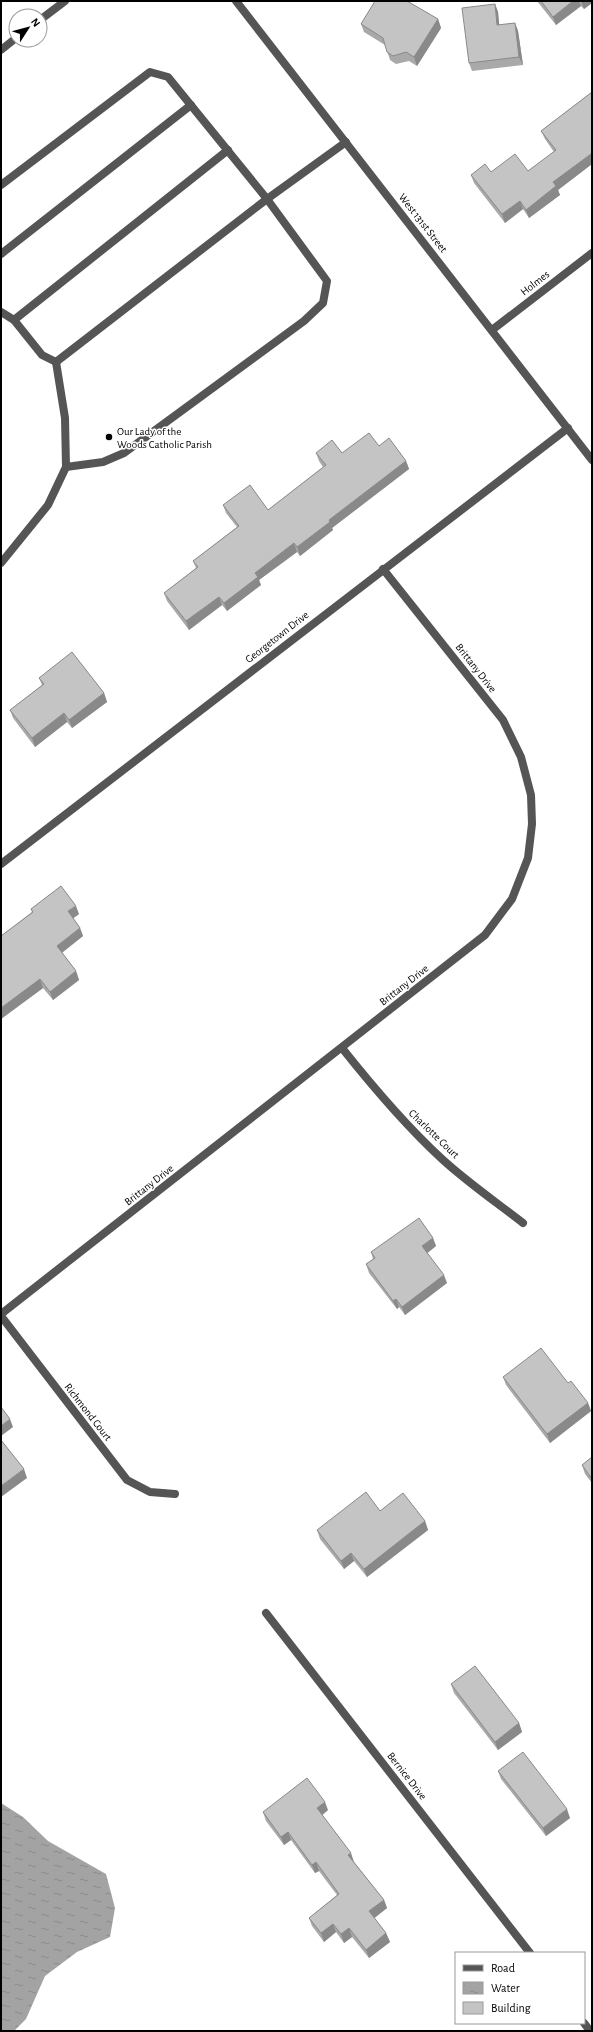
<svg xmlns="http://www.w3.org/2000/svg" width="593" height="2032" viewBox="0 0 593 2032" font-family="'Alegreya Sans',sans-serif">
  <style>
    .water { fill: url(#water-ripples) }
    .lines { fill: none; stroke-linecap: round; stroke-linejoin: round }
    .service { stroke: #555; stroke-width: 8 }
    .minor { stroke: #555; stroke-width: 8 }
    .tertiary { stroke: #555; stroke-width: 8 }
    .wall { fill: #a9a9a9 }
    .shaded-wall { fill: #898989 }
    .building { fill: #c4c4c4; stroke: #898989 }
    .poi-dot { fill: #000; stroke: #fff; stroke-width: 1.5 }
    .labels { text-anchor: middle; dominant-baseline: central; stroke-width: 3; stroke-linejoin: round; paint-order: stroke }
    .street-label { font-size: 11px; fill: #000; stroke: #fff }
    .poi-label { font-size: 11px; fill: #000; stroke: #fff; text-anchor: start }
  </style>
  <defs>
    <pattern id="water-ripples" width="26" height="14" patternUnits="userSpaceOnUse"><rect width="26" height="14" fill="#a3a3a3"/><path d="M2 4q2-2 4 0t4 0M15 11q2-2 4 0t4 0" fill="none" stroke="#8b8b8b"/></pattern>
  </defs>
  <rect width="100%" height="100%" fill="#fff"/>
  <polygon class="water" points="1,1803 23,1817 48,1841 106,1874 115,1908 110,1937 77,1952 45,1976 26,2019 14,2031 1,2031"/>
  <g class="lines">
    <g class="service">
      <polyline points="1,185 150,72 168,77 267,199 327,281 323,303 304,321 124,453 103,462 66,467"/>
      <polyline points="1,254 191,105"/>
      <polyline points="1,312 14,320 42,355 56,362 267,199 346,142"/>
      <polyline points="14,320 228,150"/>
      <polyline points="1,563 48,505 66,467 65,418 56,362"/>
    </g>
    <g class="minor">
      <polyline points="40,20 65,1"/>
      <polyline points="1,50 16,38"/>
      <polyline points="492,330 592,253"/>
      <polyline points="1,864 568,428"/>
      <path d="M342,1048C373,1087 405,1125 442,1159C467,1182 496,1202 523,1223"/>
      <polyline points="1,1314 485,935 512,899 528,858 532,824 531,795 521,757 503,720 383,569"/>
      <polyline points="1,1316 127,1480 150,1492 175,1494"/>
      <polyline points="266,1613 530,1953"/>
      <polyline points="584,2023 590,2031"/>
    </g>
    <polyline class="tertiary" points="236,1 592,460"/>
  </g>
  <g class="wall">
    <polygon points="537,1 592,1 592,3 584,9 581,6 556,25"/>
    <polygon points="495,4 498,12 499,25 515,23 518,31 523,65 472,71 469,63"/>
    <polygon points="438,19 441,28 417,66 409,61 396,64 390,60 385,45 364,32 361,24"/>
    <polygon points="592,92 592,164 558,190 560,195 529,218 523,209 505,223 474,183 471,175 491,172 528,171 554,152 545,139 541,131"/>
    <polygon points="379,446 406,461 409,469 332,528 333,530 300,556 297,552 259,580 261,585 227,611 222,605 189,630 167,601 164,593 196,568 193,561 237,527 226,513 223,505 268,510 323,467 319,461 316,453 342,453"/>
    <polygon points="39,678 104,693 107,702 72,728 67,722 35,747 13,718 10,710 42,685"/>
    <polygon points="31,909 79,914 73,918 80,928 83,936 62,953 76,971 79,980 53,1000 43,988 1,1019 1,936 32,912"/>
    <polygon points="433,1238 436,1246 427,1253 447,1283 405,1315 399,1307 397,1309 369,1273 366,1264 373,1259 371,1252"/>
    <polygon points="503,1377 568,1383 588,1403 591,1411 550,1443 506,1385"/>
    <polygon points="592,1457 592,1483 585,1474 582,1465"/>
    <polygon points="380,1511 425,1521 428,1530 367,1577 354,1561 344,1569 320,1539 317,1530"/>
    <polygon points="451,1684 519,1723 522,1732 498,1750 454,1693"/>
    <polygon points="498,1771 570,1818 546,1836 501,1779"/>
    <polygon points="328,1810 322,1815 354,1862 384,1900 387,1908 374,1918 386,1933 390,1942 369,1958 352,1937 344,1943 336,1932 324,1942 312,1926 309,1918 337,1895 319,1871 315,1873 291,1840 284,1845 266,1821 263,1812"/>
  </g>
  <g class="shaded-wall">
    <polygon points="573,1 579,1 581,6 556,25 553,17"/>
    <polygon points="581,1 592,1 592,3 584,9"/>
    <polygon points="495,4 498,12 500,33 497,25"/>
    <polygon points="438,19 441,28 417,66 414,57"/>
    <polygon points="515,23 518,31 523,65 519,57"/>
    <polygon points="591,154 592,156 592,164 558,190 560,195 529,218 526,210 553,182"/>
    <polygon points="520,201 523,209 505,223 502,214"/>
    <polygon points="406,461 409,469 332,528 333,530 300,556 297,547 329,520"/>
    <polygon points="294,543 297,552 259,580 261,585 227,611 224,603 255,573"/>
    <polygon points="219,597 222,605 189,630 186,621"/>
    <polygon points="104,693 107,702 72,728 69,720"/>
    <polygon points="64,713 67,722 35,747 32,738"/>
    <polygon points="76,906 79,914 71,920 68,911"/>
    <polygon points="80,928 83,936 60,954 57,946"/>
    <polygon points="76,971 79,980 53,1000 50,992"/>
    <polygon points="40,979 43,988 1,1019 1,1008"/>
    <polygon points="433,1238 436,1246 425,1255 422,1246"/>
    <polygon points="444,1275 447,1283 405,1315 402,1307"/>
    <polygon points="396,1299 399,1307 397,1309 393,1301"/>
    <polygon points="588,1403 591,1411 550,1443 547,1434"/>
    <polygon points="10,1419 13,1427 1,1436 1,1426"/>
    <polygon points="24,1469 27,1478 1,1497 1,1486"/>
    <polygon points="425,1521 428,1530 367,1577 364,1569"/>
    <polygon points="351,1553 354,1561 344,1569 341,1561"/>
    <polygon points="519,1723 522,1732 498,1750 495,1742"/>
    <polygon points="325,1802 328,1810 320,1817 317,1808"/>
    <polygon points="567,1809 570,1818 546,1836 543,1828"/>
    <polygon points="288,1832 291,1840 284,1845 281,1837"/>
    <polygon points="351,1853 354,1862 351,1864 348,1855"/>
    <polygon points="316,1862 319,1871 315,1873 312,1865"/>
    <polygon points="384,1900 387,1908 372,1920 369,1911"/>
    <polygon points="333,1924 336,1932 324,1942 321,1933"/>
    <polygon points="349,1928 352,1937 344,1943 341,1934"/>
    <polygon points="386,1933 390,1942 369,1958 366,1950"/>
  </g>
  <g class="building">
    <polygon points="375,1 407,1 438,19 414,57 406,52 393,56 387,52 383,38 361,24"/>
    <polygon points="541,1 573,1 553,17"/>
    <polygon points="495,4 497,25 515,23 519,57 469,63 462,8"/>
    <polygon points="592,92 592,154 591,154 553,182 556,186 526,210 520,201 502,214 471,175 485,164 491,172 515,154 528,171 556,150 541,131"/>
    <polygon points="369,433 379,446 389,438 406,461 329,520 330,522 297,547 294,543 255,573 258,577 224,603 219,597 186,621 164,593 198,567 193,561 239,526 223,505 250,485 268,510 326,465 316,453 332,440 342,453"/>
    <polygon points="72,652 104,693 69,720 64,713 32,738 10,710 44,684 39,678"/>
    <polygon points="61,886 76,906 68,911 80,928 57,946 76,971 50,992 40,979 1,1008 1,936 33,912 31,909"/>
    <polygon points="419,1218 433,1238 422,1246 444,1275 402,1307 396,1299 393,1301 366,1264 375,1258 371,1252"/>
    <polygon points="541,1348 568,1383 571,1381 588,1403 547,1434 503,1377"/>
    <polygon points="1,1407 10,1419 1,1426"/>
    <polygon points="1,1440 24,1469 1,1486"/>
    <polygon points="592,1457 592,1479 582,1465"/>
    <polygon points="366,1492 380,1511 403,1493 425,1521 364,1569 351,1553 341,1561 317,1530"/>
    <polygon points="475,1666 519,1723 495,1742 451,1684"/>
    <polygon points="523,1752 567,1809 543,1828 498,1771"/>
    <polygon points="307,1778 325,1802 317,1808 351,1853 348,1855 384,1900 369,1911 386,1933 366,1950 349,1928 341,1934 333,1924 321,1933 309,1918 339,1894 316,1862 312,1865 288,1832 281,1837 263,1812"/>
  </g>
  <circle class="poi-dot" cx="109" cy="437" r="4"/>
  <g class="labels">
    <g class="street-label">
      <text transform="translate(423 223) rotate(52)">West 131st Street</text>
      <text transform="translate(535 283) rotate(-38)">Holmes</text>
      <text transform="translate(277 637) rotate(-38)">Georgetown Drive</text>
      <text transform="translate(476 668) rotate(52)">Brittany Drive</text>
      <text transform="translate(404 985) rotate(-38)">Brittany Drive</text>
      <text transform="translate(434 1134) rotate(44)">Charlotte Court</text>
      <text transform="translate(149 1185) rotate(-38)">Brittany Drive</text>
      <text transform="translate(88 1412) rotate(52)">Richmond Court</text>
      <text transform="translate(407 1776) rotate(52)">Bernice Drive</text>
    </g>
    <g class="poi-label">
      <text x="117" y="431">Our Lady of the<tspan x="117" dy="13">Woods Catholic Parish</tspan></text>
    </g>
  </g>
  <rect width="593" height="2032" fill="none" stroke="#000000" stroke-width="4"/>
  <rect x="455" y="1952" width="130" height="72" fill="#ffffff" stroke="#999999"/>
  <rect x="463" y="1965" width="20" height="6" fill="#555555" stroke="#999999"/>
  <text x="491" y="1972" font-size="12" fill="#000000">Road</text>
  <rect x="463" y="1982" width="20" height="12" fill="url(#water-ripples)" stroke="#999999"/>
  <text x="491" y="1992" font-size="12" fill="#000000">Water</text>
  <rect x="463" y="2002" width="20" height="12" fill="#c4c4c4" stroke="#999999"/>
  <text x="491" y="2012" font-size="12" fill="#000000">Building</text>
  <g transform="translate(28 28) rotate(54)"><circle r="19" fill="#ffffff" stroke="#999999"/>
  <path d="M0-3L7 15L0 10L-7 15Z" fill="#000000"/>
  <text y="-6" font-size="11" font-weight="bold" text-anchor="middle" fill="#000000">N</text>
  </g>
</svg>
